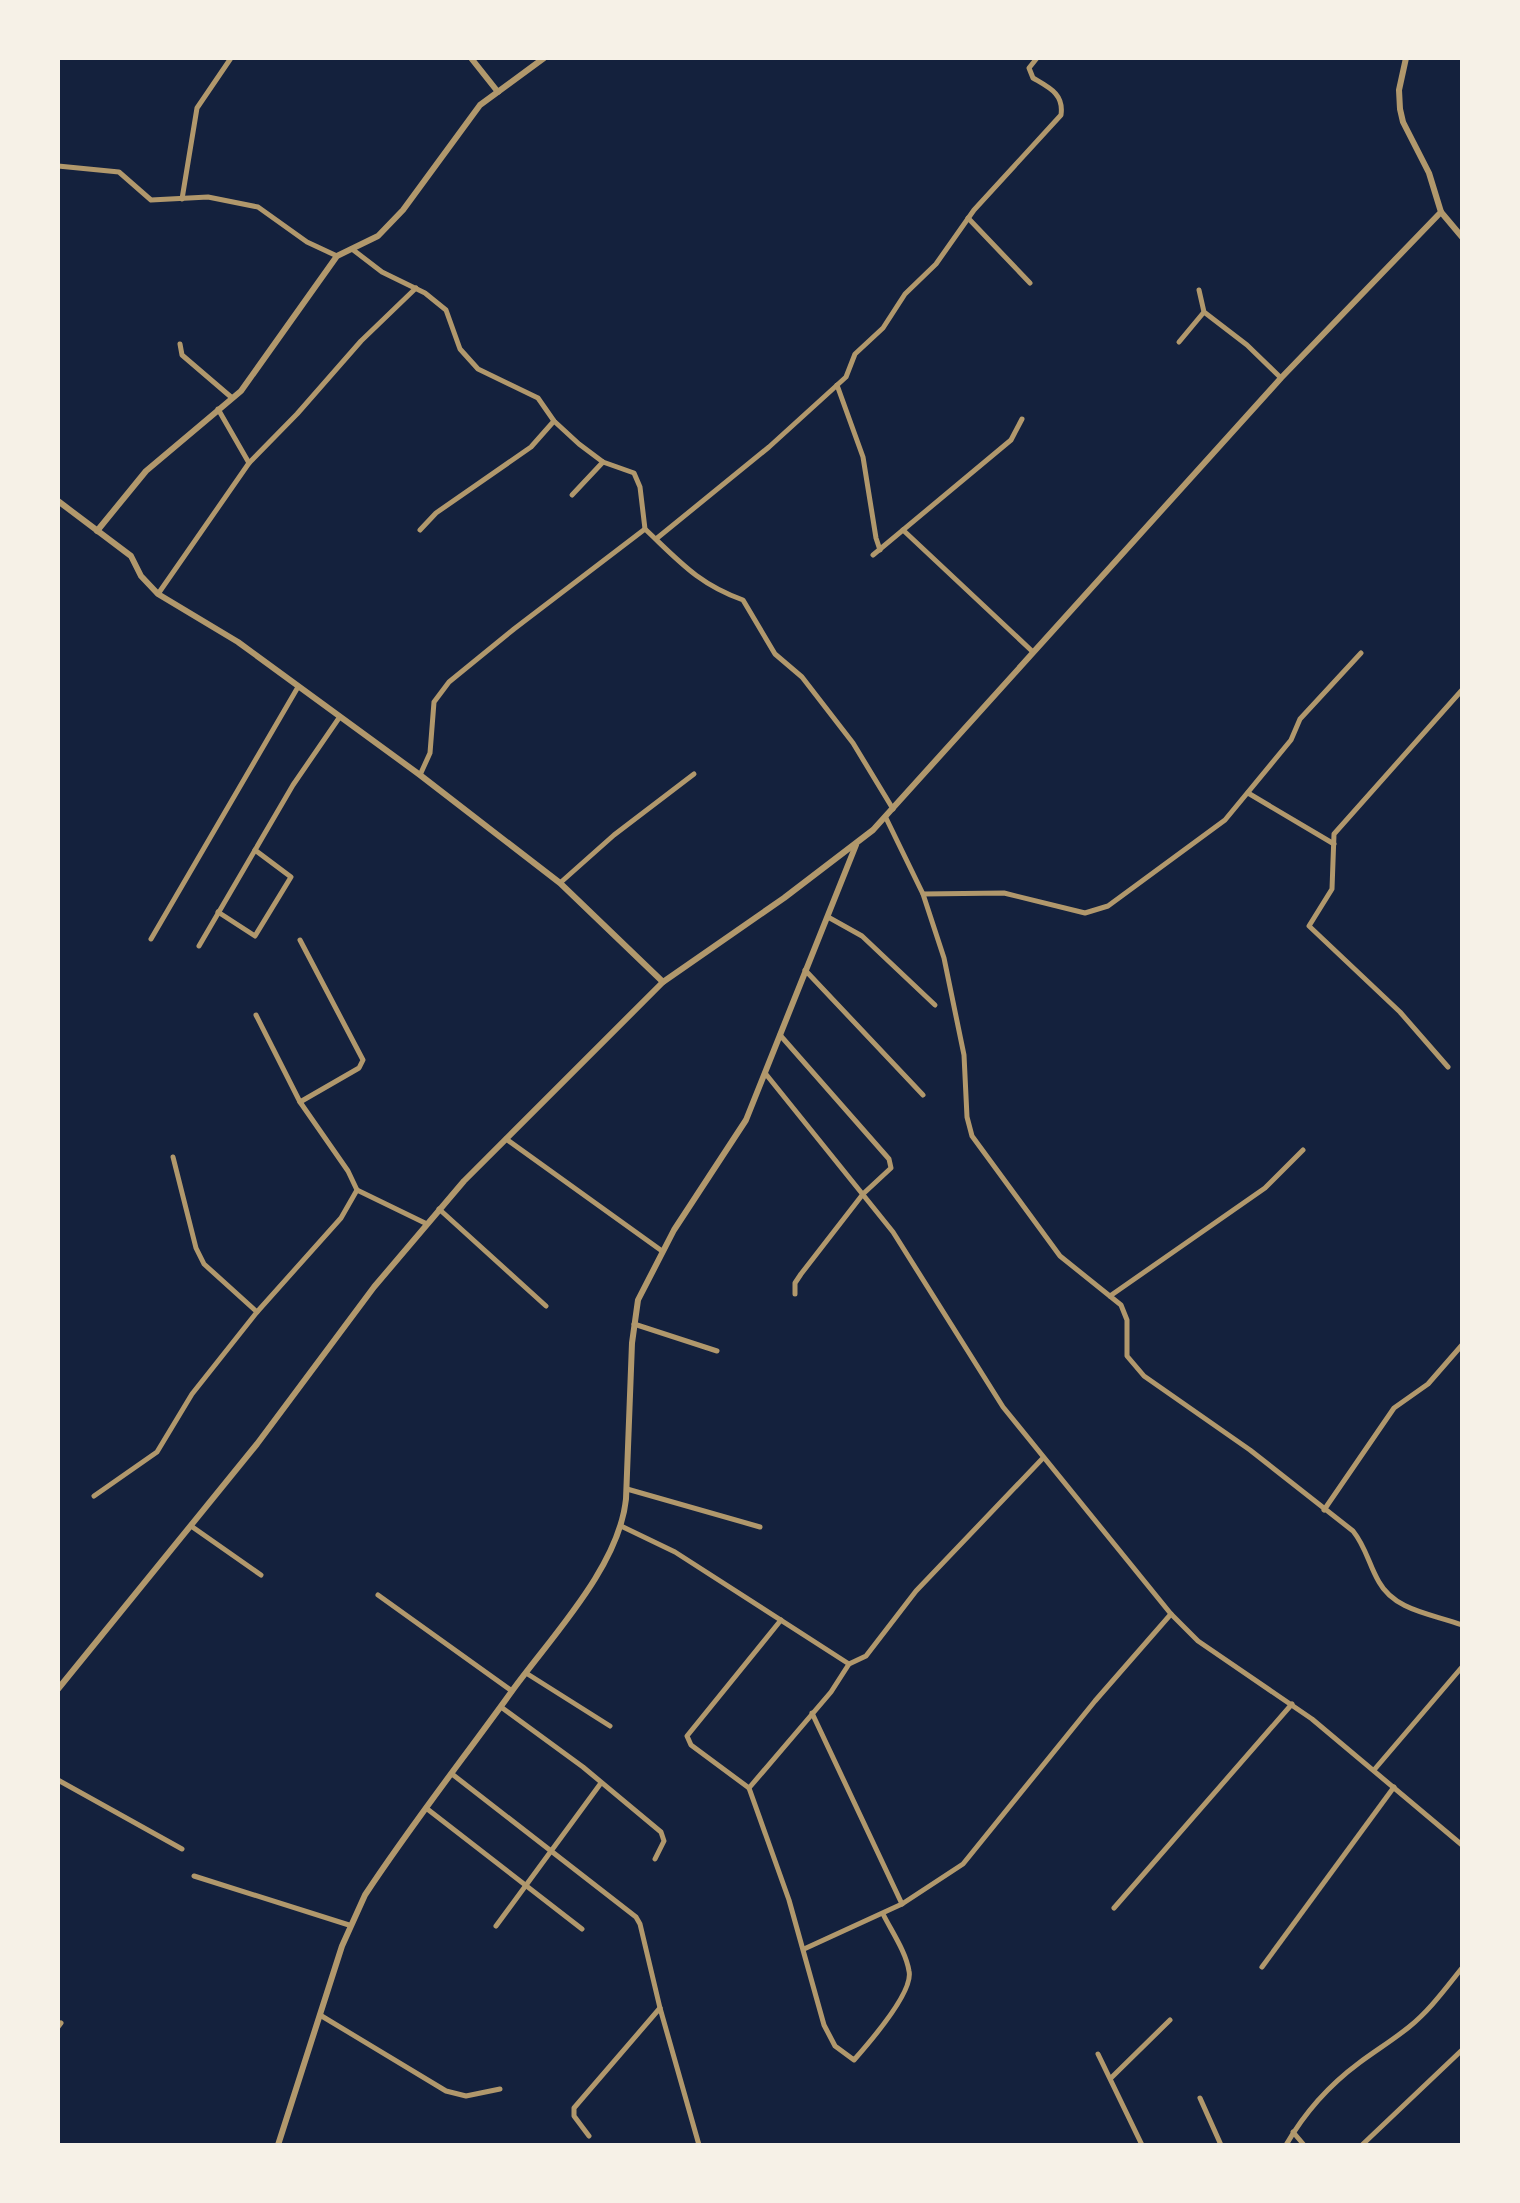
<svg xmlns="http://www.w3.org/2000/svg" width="1520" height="2203" viewBox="0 0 1520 2203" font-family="'PT Sans Narrow',sans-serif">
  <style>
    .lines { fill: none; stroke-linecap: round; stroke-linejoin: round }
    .minor { stroke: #b1986c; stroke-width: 5 }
    .tertiary { stroke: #b1986c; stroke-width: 6 }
  </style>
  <rect width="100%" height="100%" fill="#14213d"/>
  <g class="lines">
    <g class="minor">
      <polyline points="58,166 119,172 151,200 208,197 258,207 307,242 337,256"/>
      <polyline points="182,199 197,108 231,58"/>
      <polyline points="968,218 1030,283"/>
      <path d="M352,249L382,272L425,293L446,310L460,349L478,369L538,398L554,421L579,444L603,462L634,473L640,487L645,529C679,561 698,584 743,600L775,654L802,677L853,743L893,809"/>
      <polyline points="1199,290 1204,312 1247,345 1281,378"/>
      <polyline points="1179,342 1204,312"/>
      <polyline points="180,344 182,355 231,397"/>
      <polyline points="837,385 863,457 876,538 880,550"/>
      <polyline points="218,409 249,463"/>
      <polyline points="572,495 603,462"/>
      <polyline points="420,530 436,513 531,447 554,421"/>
      <polyline points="903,530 1033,652"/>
      <path d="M656,539L769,447L846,377L855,354L883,328L905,294L936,264L974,210L1061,115C1064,94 1050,88 1033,78L1029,68L1037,58"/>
      <polyline points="873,555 1011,440 1022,419"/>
      <polyline points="158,594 249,463 297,414 361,341 416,288"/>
      <polyline points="420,775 430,753 434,702 449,682 514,629 645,529"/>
      <polyline points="1248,793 1334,844"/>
      <path d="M886,818L923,894L944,958L964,1055L967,1117L972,1136L1060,1256L1121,1305L1127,1320V1356L1144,1376L1250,1450L1353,1531C1366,1547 1369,1565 1379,1582C1395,1611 1433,1614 1462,1625"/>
      <polyline points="560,883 614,835 694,774"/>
      <polyline points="923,894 1004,893 1085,913 1108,906 1225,820 1291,740 1300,719 1361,653"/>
      <polyline points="218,912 255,936 291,877 255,850"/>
      <polyline points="828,917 862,936 935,1005"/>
      <polyline points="151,939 298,687"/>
      <polyline points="199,946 293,785 339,718"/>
      <polyline points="805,970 923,1095"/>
      <polyline points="256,1015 300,1102 348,1171 357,1190 427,1224"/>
      <polyline points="780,1035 889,1159 891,1168 863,1194 801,1274 795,1283 795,1294"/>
      <polyline points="1448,1067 1400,1012 1309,926 1332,889 1334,834 1462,690"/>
      <polyline points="765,1073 893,1232 1003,1407 1171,1614 1198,1641 1312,1719 1462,1845"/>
      <polyline points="300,1102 359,1068 363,1060 300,940"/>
      <polyline points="506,1139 662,1251"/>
      <polyline points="173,1157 196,1248 204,1264 257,1312"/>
      <polyline points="439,1209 546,1306"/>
      <polyline points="1110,1296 1265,1188 1303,1150"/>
      <polyline points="634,1324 717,1351"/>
      <polyline points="627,1489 760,1527"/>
      <polyline points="94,1496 157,1452 192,1394 257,1312 341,1218 357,1190"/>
      <polyline points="1324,1510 1394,1408 1428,1384 1462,1345"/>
      <polyline points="191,1526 261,1575"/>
      <polyline points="621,1526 675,1552 849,1664"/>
      <polyline points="378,1595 512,1691"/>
      <polyline points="526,1673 610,1726"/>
      <polyline points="501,1707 583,1767 661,1832 664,1841 655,1859"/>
      <polyline points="812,1713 902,1904"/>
      <polyline points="1374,1770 1462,1667"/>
      <polyline points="452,1774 636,1917 640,1924 660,2008 699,2145"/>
      <polyline points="58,1780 182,1849"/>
      <polyline points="749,1788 691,1745 687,1736 781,1620"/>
      <polyline points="426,1808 582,1929"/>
      <polyline points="194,1876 349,1925"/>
      <polyline points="1114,1908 1292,1704"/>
      <path d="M883,1914C892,1932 906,1952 909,1971C914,1992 869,2043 854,2060L835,2046L824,2025L789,1900L749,1788L831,1692L849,1664L866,1656L916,1591L1043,1458"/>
      <polyline points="496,1926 601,1783"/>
      <polyline points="804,1949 902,1904 963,1864 1095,1701 1171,1614"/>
      <polyline points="1262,1967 1394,1787"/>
      <polyline points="320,2015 446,2091 466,2096 500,2089"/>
      <polyline points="58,2027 61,2023"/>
      <polyline points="1098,2054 1142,2145"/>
      <polyline points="1111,2078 1170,2020"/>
      <polyline points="1200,2098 1221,2145"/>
      <polyline points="1293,2132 1304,2145"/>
      <polyline points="589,2136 574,2116 574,2108 660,2008"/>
      <path d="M1286,2145C1305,2112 1328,2086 1359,2063C1375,2051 1393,2040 1409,2027C1430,2010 1445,1989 1462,1968"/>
      <polyline points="1362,2145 1462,2050"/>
    </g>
    <g class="tertiary">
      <polyline points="471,58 498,92"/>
      <polyline points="1441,212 1462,237"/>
      <polyline points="58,501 131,556 141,576 158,594 238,642 420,775 560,883 663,982"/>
      <polyline points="97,531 146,471 241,391 337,256 378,236 403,210 480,105 544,58"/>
      <polyline points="58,1689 257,1444 374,1287 464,1181 663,982 784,898 873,830 1281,378 1441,212 1429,173 1403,122 1400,109 1399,90 1406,58"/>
      <path d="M278,2145L342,1946L365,1895C411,1825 463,1759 512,1691C551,1637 619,1567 626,1499L632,1343L638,1300L674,1230L746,1120L856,845"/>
    </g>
  </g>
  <rect width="1520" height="2203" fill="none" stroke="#f6f1e7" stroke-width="120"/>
</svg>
